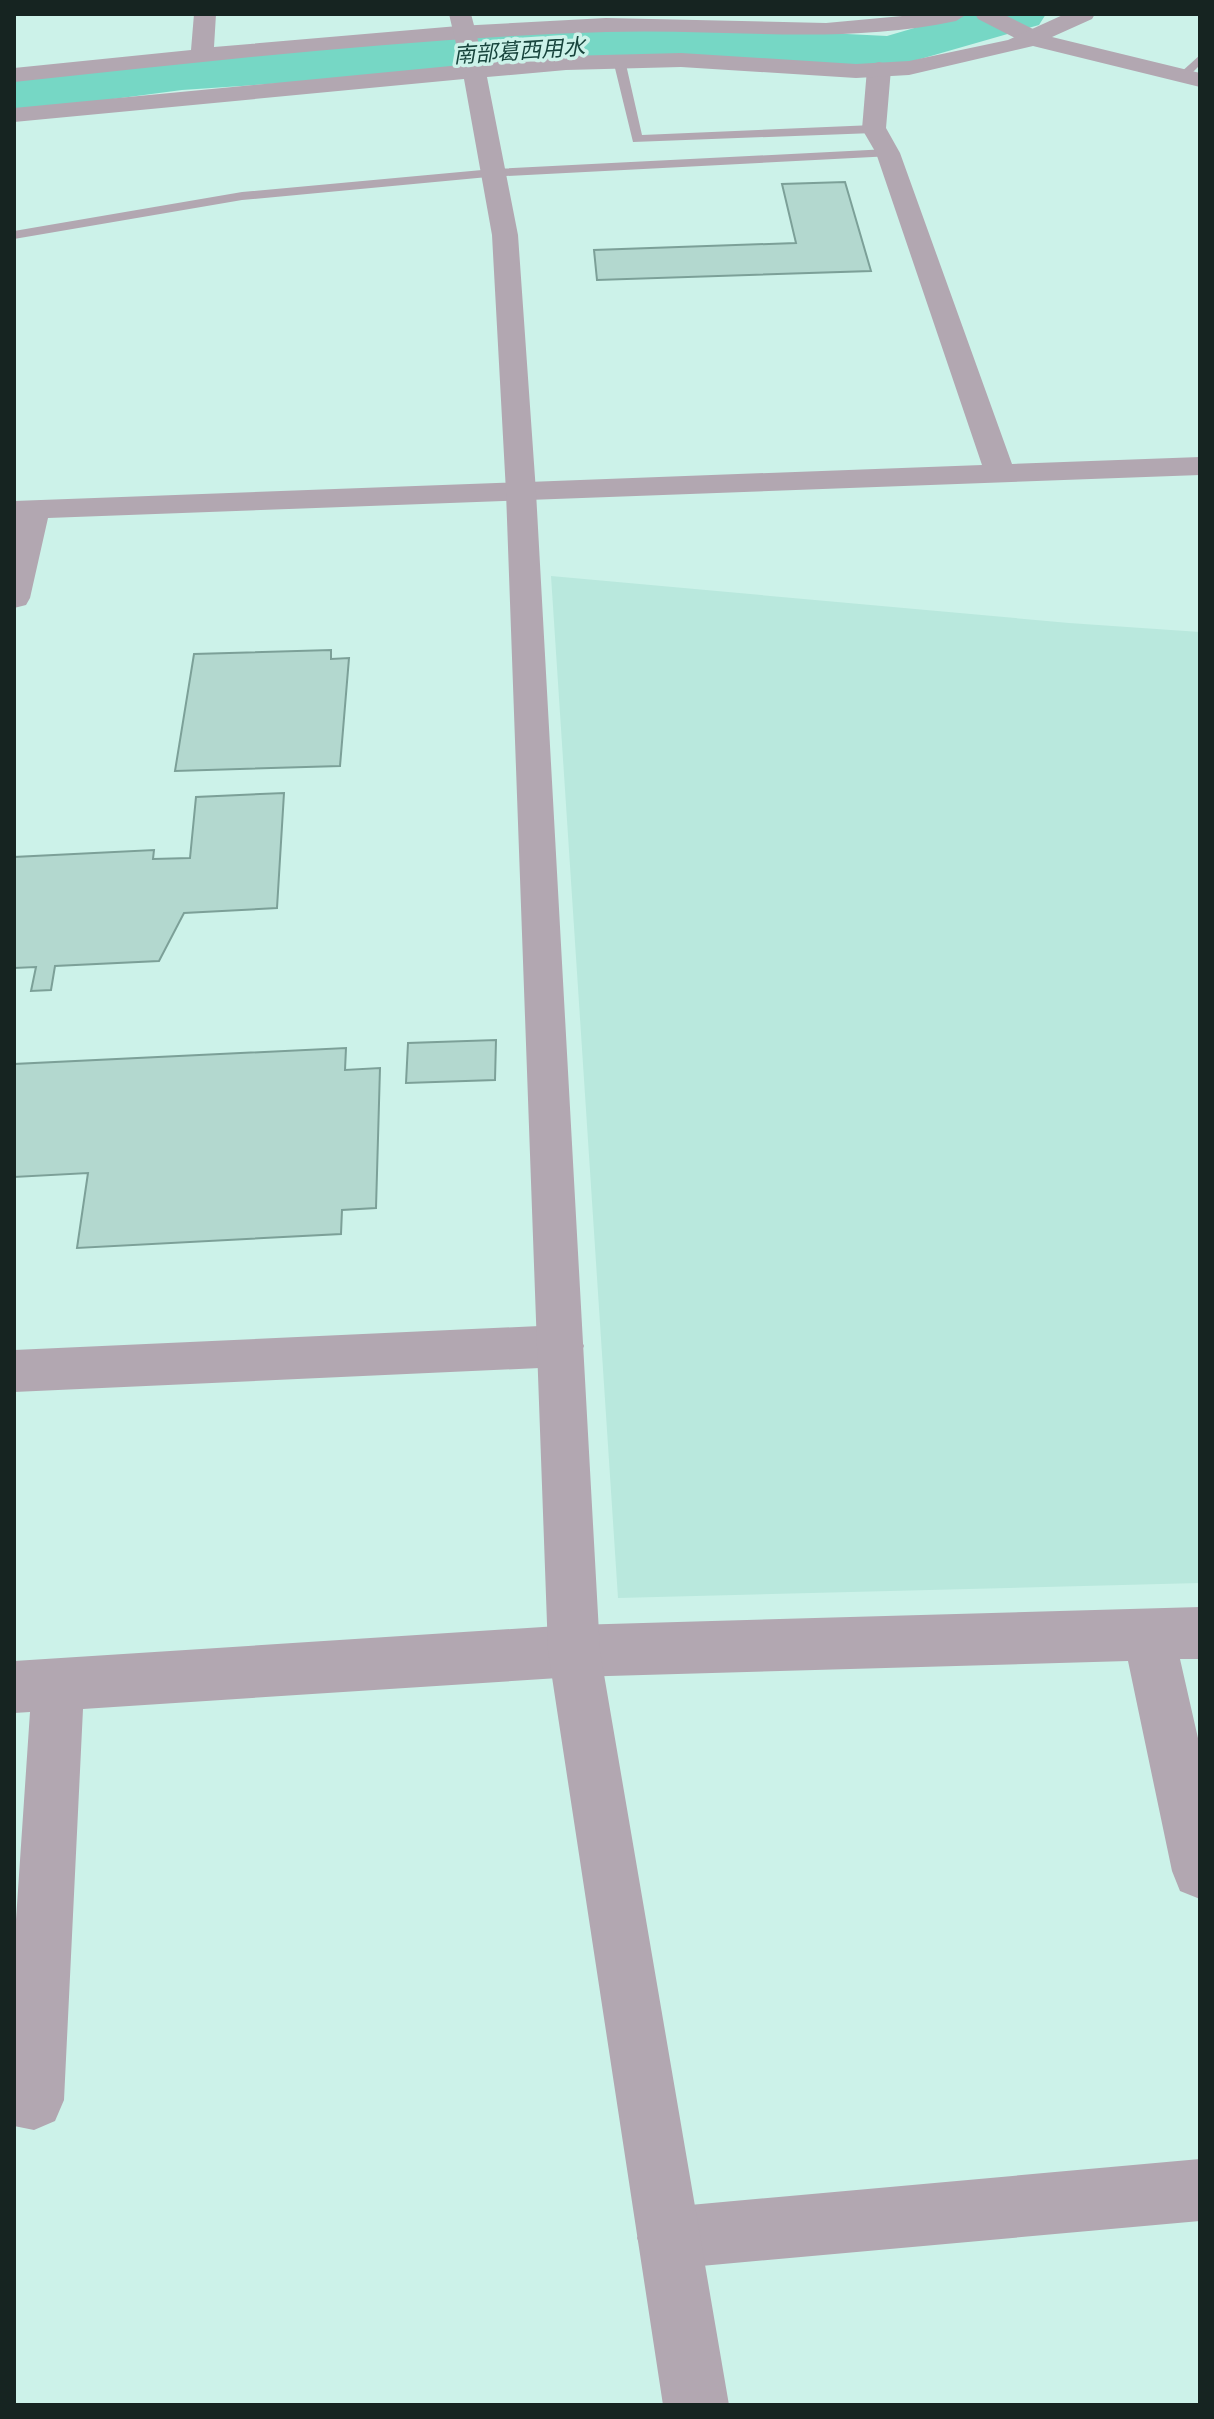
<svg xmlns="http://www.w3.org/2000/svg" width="1214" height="2419" viewBox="0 0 1214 2419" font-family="'Fira Sans','Noto Sans JP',sans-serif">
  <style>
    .built { fill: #b9e8dd }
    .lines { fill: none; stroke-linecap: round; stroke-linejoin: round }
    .river { fill: #76d7c5; fill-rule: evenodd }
    .building { fill: #b3d8cf; stroke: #7ca098; stroke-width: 2 }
    .service { fill: #b2a7b1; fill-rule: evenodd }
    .minor { fill: #b2a7b1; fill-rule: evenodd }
    .tertiary { fill: #b2a7b1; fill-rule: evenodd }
    .labels { text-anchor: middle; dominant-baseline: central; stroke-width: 7; stroke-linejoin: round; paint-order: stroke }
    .far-water-label { font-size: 22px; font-style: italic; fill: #17443c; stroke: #ccf2e9 }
  </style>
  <rect width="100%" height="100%" fill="#ccf2e9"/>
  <polygon class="built" points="551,576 1069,623 1200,632 1200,1583 618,1598"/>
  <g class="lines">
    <polygon class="river" points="962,14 1046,14 1039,25 889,68 667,57 182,90 14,112 14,78 182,56 667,25 887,36"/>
  </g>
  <g class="building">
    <polygon points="845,182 871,271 597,280 594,250 796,243 782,184"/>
    <polygon points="331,650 331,659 349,658 340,766 175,771 194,654"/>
    <polygon points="284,793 277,908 184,913 159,961 55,966 51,990 31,991 36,967 14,968 14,857 154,850 153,859 190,858 196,797"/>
    <polygon points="496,1040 495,1080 406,1083 408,1043"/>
    <polygon points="346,1048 345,1070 380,1068 376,1208 342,1210 341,1234 77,1248 88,1173 14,1177 14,1064"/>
  </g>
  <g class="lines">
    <g class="service">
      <polygon points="1200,55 1200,65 1187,78 1179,78 1179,74"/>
      <polygon points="619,57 625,60 642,135 874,125 880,129 874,133 633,142 613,60"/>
      <polygon points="888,149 892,150 892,156 488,177 242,200 14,239 14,231 242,192 493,169"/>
    </g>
    <g class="minor">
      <path d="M194,14H216L214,47L458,26L606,18L826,23L924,14H967L956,21C837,46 725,28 606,32C408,38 211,61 14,82V68L191,50Z"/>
      <polygon points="975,14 1003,14 1041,33 1044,38 1041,43 1025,43 978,19"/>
      <polygon points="879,62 887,64 891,69 886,128 900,153 1012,464 1200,457 1200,475 48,518 30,598 26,605 14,608 14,501 982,465 876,153 862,129 867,69 871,64"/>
      <polygon points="561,1325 577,1331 584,1346 577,1361 561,1367 14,1392 14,1350"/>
      <polygon points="1200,1607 1200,1659 1180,1659 1200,1747 1200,1899 1180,1891 1172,1871 1128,1661 574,1677 83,1709 64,2100 55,2121 34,2130 14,2126 14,1949 30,1712 14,1713 14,1661 574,1625"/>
      <polygon points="1200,2159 1200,2221 668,2269 646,2260 637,2238 646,2216 668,2207"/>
    </g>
    <polygon class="tertiary" points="449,14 471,14 484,63 566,56 681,53 856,64 909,61 1008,40 1065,14 1095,14 1092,19 1052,37 1200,73 1200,87 1033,46 909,75 856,78 681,67 566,70 487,77 518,235 536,492 600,1651 729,2405 663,2405 548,1651 506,492 492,235 464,79 14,122 14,108 461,65"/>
  </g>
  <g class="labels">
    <g class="far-water-label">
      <text transform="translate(519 51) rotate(-4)">南部葛西用水</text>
    </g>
  </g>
  <rect width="1214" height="2419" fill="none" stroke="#162421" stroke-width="32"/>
</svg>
